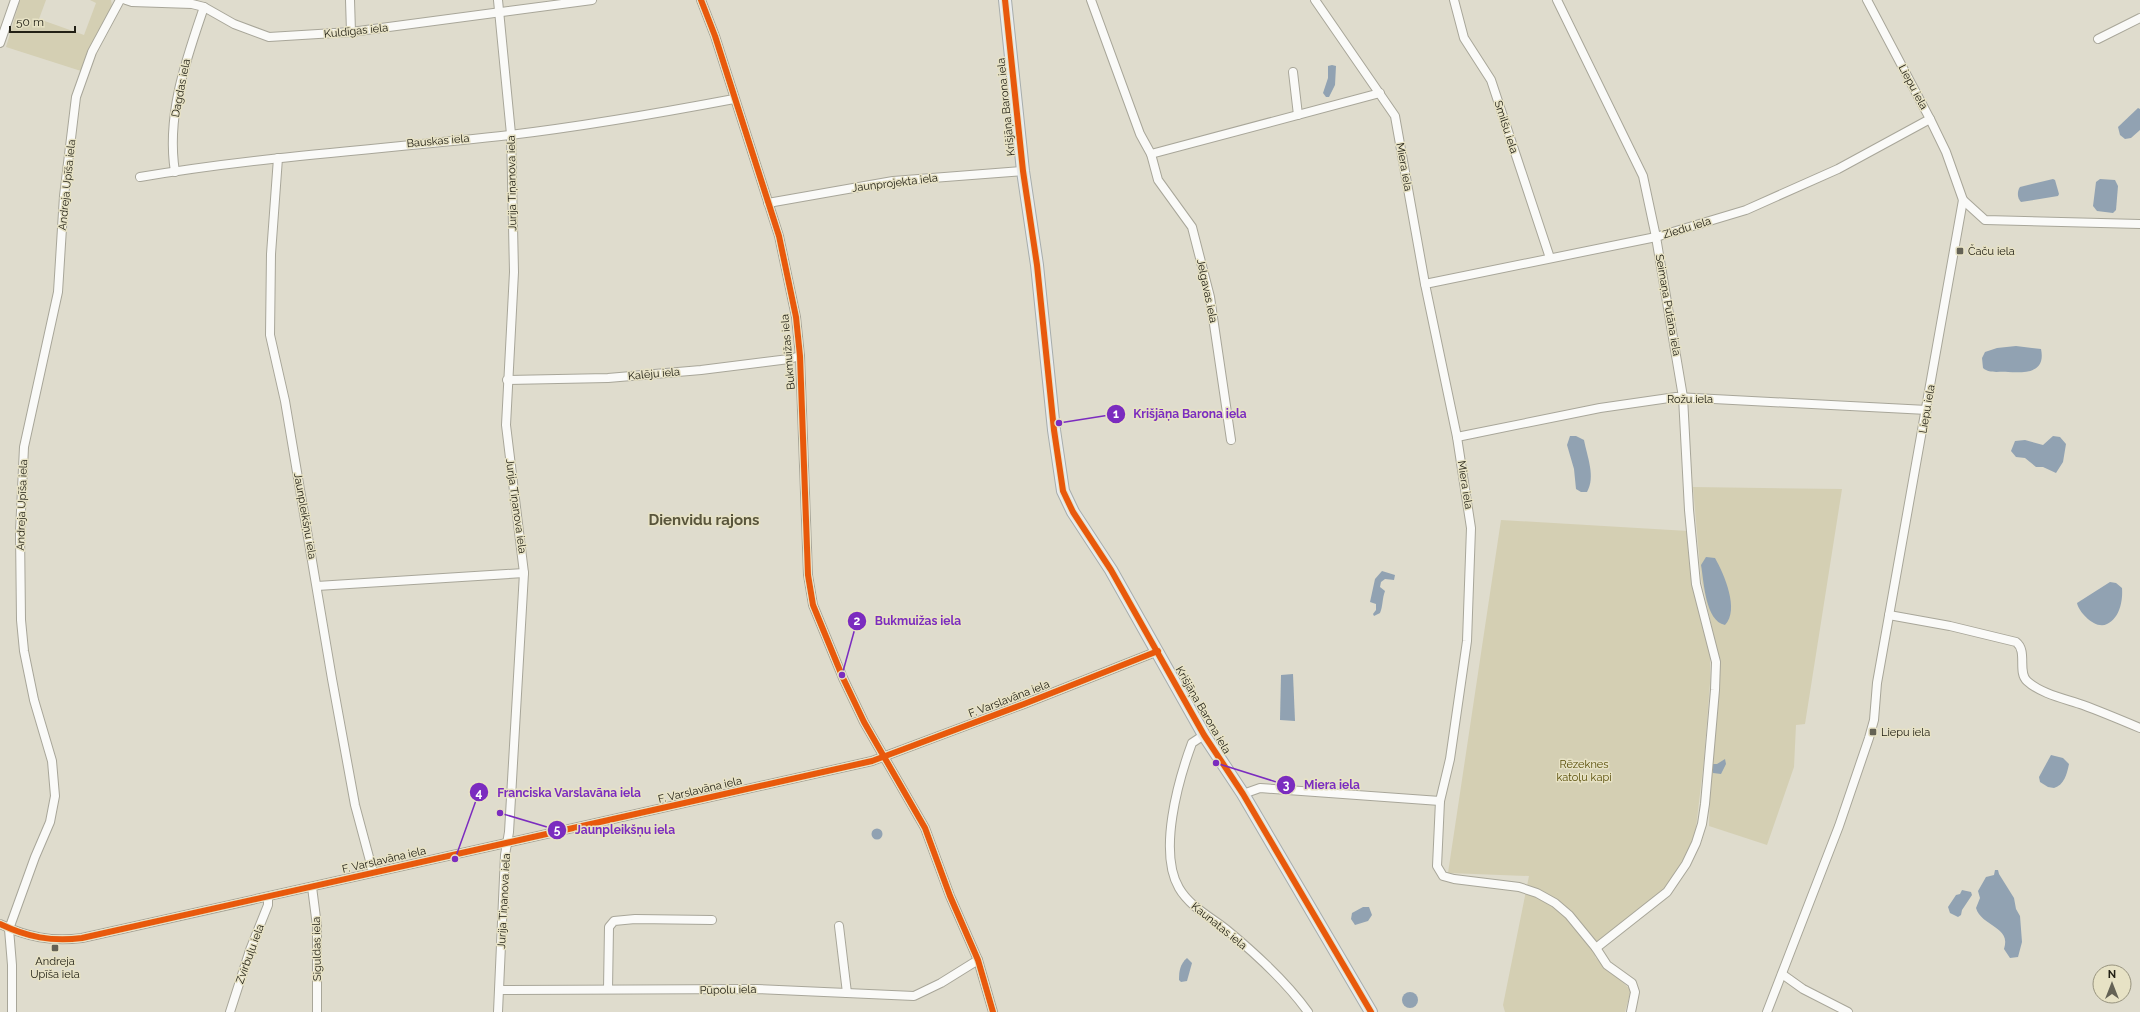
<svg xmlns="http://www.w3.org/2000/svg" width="2140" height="1012" viewBox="0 0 2140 1012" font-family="Raleway,sans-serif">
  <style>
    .green { fill: #d4cfb3 }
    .water { fill: #91a2b2 }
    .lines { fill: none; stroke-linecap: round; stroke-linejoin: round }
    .minor-casing { stroke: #a8a699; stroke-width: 10 }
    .primary-casing { stroke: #a7adac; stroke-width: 14 }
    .minor { stroke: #fafaf8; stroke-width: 8 }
    .primary { stroke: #e9ecee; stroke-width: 12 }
    .cycleway-casing { stroke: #e7e2c5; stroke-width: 8 }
    .cycleway { stroke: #e8590c; stroke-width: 6 }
    .poi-dot { fill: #646255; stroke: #e7e2c5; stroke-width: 1.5 }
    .labels { text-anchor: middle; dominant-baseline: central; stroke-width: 3; stroke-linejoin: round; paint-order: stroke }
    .street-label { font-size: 11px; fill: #222015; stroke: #e7e2c5 }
    .poi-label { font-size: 11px; fill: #222015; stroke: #e7e2c5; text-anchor: start }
    .park-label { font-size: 11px; fill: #584d07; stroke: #e7e2c5 }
    .district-label { font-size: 15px; font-weight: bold; fill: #59553c; stroke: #e7e2c5 }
    .leader { fill: none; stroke: #7b2cbf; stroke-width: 1.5 }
    .callout-dot { fill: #7b2cbf; stroke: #e7e2c5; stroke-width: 1.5 }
    .mark-label { font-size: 12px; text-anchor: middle; font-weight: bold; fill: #fff }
    .callout-label { font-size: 12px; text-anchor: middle; font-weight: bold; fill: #7b2cbf; stroke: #e7e2c5; stroke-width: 3; stroke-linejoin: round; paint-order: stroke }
  </style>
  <rect width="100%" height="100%" fill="#dfdccd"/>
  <g class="green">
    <polygon points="20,0 46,0 39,19 84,35 96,3 90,0 111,0 112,6 93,42 81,71 6,47"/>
    <polygon points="1693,487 1842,489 1805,724 1796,725 1794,767 1767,845 1709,826 1711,766 1719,659 1701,578"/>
    <polygon points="1501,520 1688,531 1710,643 1710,683 1704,760 1695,836 1676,873 1661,894 1607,937 1595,957 1631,990 1625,1012 1505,1012 1503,1005 1529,876 1448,873"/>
  </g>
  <g class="water">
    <polygon points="1332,65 1336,66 1335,85 1329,97 1326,97 1323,93 1328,78 1328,66"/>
    <polygon points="2138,108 2140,109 2140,130 2131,138 2125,139 2120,135 2118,127"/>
    <path d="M2053,179L2055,180L2059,194L2058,196L2021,202C2017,198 2017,191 2020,187Z"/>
    <polygon points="2100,179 2115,180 2118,186 2116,210 2113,213 2097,211 2093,206 2096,182"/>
    <path d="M2016,346L2041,349C2046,373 2026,373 2008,372C1999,371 1990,374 1983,368L1982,358L1985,352L1997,348Z"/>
    <path d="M1570,436H1576L1584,440C1587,456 1596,477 1587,492H1581L1576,489L1574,469L1567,445Z"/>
    <polygon points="2053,436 2060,437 2066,444 2063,462 2056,473 2043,467 2036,467 2025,458 2016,457 2011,451 2015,441 2025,440 2043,445"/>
    <path d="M1706,557L1715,558C1724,574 1740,610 1725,625C1705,621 1704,581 1701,565Z"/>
    <path d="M1382,571L1395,575L1394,580L1385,579L1381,582L1380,587L1385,591C1382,599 1383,606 1380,613L1374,616L1373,614L1376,610V604L1370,602L1375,579Z"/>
    <path d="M2110,582L2116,583L2122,588C2123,600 2120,618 2107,624C2096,630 2079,613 2077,603Z"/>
    <polygon points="1293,674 1295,721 1280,720 1281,675"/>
    <path d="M2051,755L2063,758L2069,764C2067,774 2064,785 2054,788L2048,787L2040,782L2039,777Z"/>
    <polygon points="1725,759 1726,764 1721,774 1713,773 1711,764 1717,764"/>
    <circle cx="877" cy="834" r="5.5"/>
    <path d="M1995,870H1998L1999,874L2014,898L2016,909L2020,916L2022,942L2018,957L2010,958L2004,949C2012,927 1981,926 1976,908L1980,898L1978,891L1986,877L1994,875Z"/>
    <polygon points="1962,890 1971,892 1972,895 1962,910 1961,915 1958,917 1950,913 1948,907 1956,895 1960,894"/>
    <polygon points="1363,907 1369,907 1372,915 1368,921 1355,925 1351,919 1352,913"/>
    <path d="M1187,958L1192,963L1187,981L1181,982L1179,980C1179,971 1180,964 1187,958Z"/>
    <circle cx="1410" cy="1000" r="8"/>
  </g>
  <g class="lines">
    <g class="minor-casing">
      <g id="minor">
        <polyline points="126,0 132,2 192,4 204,7 234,24 269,37 351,32 592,0"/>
        <polyline points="350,0 351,32"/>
        <polyline points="498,0 511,134 514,272 506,425 524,573 509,832 505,855 498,1012"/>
        <polyline points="701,0 715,36 779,236 796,317 800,356 808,575 813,605 843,678 864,722 925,828 950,896 978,960 993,1012"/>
        <polyline points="1091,0 1140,134 1151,154 1380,93"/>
        <polyline points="1454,0 1464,38 1491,80 1550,258"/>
        <polyline points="1557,0 1643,176 1656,237 1683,397 1689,510 1696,584 1716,662 1715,690 1705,804 1702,824 1696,843 1686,864 1667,892 1596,948"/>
        <polyline points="2098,39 2140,18"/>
        <polyline points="0,43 15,0"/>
        <polyline points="1293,72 1298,115"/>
        <polyline points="1151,154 1158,180 1192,227 1210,297 1231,440"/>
        <polyline points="278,158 271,254 270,335 285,401 332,679 355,805 373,872"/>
        <path d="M175,172C166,115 186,60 204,7"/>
        <path d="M140,177C263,156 387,149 510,135C585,126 660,113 734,99"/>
        <polyline points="1963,200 1985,220 2140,224"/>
        <polyline points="768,203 893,181 1023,171"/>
        <polyline points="1425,284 1656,237 1746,210 1838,169 1930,119"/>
        <polyline points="507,380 608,378 701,370 789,359 800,356"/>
        <polyline points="1457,437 1600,408 1676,397 1927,410"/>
        <polyline points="317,586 524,573"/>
        <path d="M1889,615L1950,626L2016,642C2028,651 2017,672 2027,681C2041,694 2066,699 2083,705C2102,712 2121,720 2140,728"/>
        <path d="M1204,735L1192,743C1178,781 1158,852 1179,888C1190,907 1211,917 1227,930C1256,954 1286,981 1308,1012"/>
        <polyline points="1243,794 1260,788 1440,801 1450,759 1467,641 1471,528 1457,437 1425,284 1395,116 1315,0"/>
        <polyline points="1440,801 1437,866 1443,876 1454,879 1519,887 1537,893 1555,903 1569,915 1596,948 1607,965 1632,983 1635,992 1631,1012"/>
        <polyline points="312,887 317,926 317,1012"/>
        <path d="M0,924C27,937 52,942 82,938L872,761L1024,704L1158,651"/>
        <polyline points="839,926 847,993"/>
        <polyline points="1782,974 1803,989 1848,1012"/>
        <polyline points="608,989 609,927 614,921 635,919 712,920"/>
        <polyline points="500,990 757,989 914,996 941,983 978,960"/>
        <polyline points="12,1012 12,965 9,929 35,857 50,822 55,796 52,761 34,700 24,651 21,620 20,532 24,447 58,292 64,196 76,97 92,52 120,0"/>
        <polyline points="230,1012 250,950 268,905 268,897"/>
        <polyline points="1767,1012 1839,826 1869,738 1874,720 1877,683 1963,200 1946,152 1930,119 1867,0"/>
      </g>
    </g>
    <g class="primary-casing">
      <polyline id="primary" points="1005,0 1023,171 1037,265 1054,430 1063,491 1073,512 1111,570 1204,735 1243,794 1371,1012"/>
    </g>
    <use href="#minor" class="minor"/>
    <use href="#primary" class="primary"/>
    <g class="cycleway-casing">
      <g id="cycleway">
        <polyline points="701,0 715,36 779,236 796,317 800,356 808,575 813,605 843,678 864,722 925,828 950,896 978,960 993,1012"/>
        <polyline points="1005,0 1023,171 1037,265 1054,430 1063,491 1073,512 1111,570 1204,735 1243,794 1371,1012"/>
        <path d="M0,924C27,937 52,942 82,938L872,761L1024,704L1158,651"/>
      </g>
    </g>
    <use href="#cycleway" class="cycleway"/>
  </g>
  <g class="poi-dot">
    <rect x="1956" y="247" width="8" height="8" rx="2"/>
    <rect x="1869" y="728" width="8" height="8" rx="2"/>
    <rect x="51" y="944" width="8" height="8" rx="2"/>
  </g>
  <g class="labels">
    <g class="street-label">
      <text transform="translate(356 31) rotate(-6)">Kuldīgas iela</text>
      <text transform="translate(1913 87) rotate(62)">Liepu iela</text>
      <text transform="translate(181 88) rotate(-79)">Dagdas iela</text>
      <text transform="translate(1006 107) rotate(-96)">Krišjāņa Barona iela</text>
      <text transform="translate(1506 127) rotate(72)">Smilšu iela</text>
      <text transform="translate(438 141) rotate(-5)">Bauskas iela</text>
      <text transform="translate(1404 167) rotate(80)">Miera iela</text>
      <text transform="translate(512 183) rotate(-91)">Jurija Tiņanova iela</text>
      <text transform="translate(895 183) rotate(-7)">Jaunprojekta iela</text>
      <text transform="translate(67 185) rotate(-84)">Andreja Upīša iela</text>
      <text transform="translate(1687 228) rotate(-17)">Ziedu iela</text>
      <text transform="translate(1207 291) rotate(78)">Jelgavas iela</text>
      <text transform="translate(1668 305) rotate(80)">Seimaņa Putāna iela</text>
      <text transform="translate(788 352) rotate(-95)">Bukmuižas iela</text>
      <text transform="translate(654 374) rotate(-5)">Kalēju iela</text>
      <text x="1690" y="399">Rožu iela</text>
      <text transform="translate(1927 409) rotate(-80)">Liepu iela</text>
      <text transform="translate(1465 485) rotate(81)">Miera iela</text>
      <text transform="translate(22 505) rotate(-88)">Andreja Upīša iela</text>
      <text transform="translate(516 506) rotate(82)">Jurija Tiņanova iela</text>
      <text transform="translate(305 516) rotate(80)">Jaunpleikšņu iela</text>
      <text transform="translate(1009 699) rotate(-21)">F. Varslavāna iela</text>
      <text transform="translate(1203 710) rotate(60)">Krišjāņa Barona iela</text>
      <text transform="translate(700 790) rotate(-13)">F. Varslavāna iela</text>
      <text transform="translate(384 860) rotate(-13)">F. Varslavāna iela</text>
      <text transform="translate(504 901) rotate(-87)">Jurija Tiņanova iela</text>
      <text transform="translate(1219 926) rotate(39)">Kaunatas iela</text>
      <text transform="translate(317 949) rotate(-91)">Siguldas iela</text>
      <text transform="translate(250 954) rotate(-70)">Zvirbuļu iela</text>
      <text transform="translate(728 990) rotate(-1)">Pūpolu iela</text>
    </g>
    <g class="poi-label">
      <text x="1968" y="251">Čaču iela</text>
      <text x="1881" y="732">Liepu iela</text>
      <text x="55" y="961" text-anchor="middle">Andreja<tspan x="55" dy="13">Upīša iela</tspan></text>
    </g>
    <g class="park-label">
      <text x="1584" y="764">Rēzeknes<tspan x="1584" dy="13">katoļu kapi</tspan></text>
    </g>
    <g class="district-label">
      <text x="704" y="520">Dienvidu rajons</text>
    </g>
  </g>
  <path class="leader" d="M1059 423L1116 414M842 675L857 621M1216 763L1286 785M455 859L479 792M500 813L557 830"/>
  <g class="callout-dot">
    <circle cx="1059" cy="423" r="4"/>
    <circle cx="842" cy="675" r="4"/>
    <circle cx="1216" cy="763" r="4"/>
    <circle cx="455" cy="859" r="4"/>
    <circle cx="500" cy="813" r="4"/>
    <circle cx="1116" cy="414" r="10"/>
    <circle cx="857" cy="621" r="10"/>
    <circle cx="1286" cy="785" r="10"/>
    <circle cx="479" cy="792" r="10"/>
    <circle cx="557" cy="830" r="10"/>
  </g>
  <g class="mark-label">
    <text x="1116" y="418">1</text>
    <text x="857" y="625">2</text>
    <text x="1286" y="789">3</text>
    <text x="479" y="797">4</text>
    <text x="557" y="834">5</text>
  </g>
  <g class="callout-label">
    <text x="1190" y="418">Krišjāņa Barona iela</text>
    <text x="918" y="625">Bukmuižas iela</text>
    <text x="1332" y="789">Miera iela</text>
    <text x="569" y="797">Franciska Varslavāna iela</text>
    <text x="625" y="834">Jaunpleikšņu iela</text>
  </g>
  <g transform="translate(2112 984)"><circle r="19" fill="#e7e2c5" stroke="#98947f"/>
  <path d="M0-3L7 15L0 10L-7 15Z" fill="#646255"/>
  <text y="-6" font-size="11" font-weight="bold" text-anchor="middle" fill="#222015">N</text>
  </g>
  <path d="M10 26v6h65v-6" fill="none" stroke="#222015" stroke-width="2"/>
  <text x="16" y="26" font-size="12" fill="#222015" stroke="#e7e2c5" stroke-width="3" paint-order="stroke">50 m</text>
</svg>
